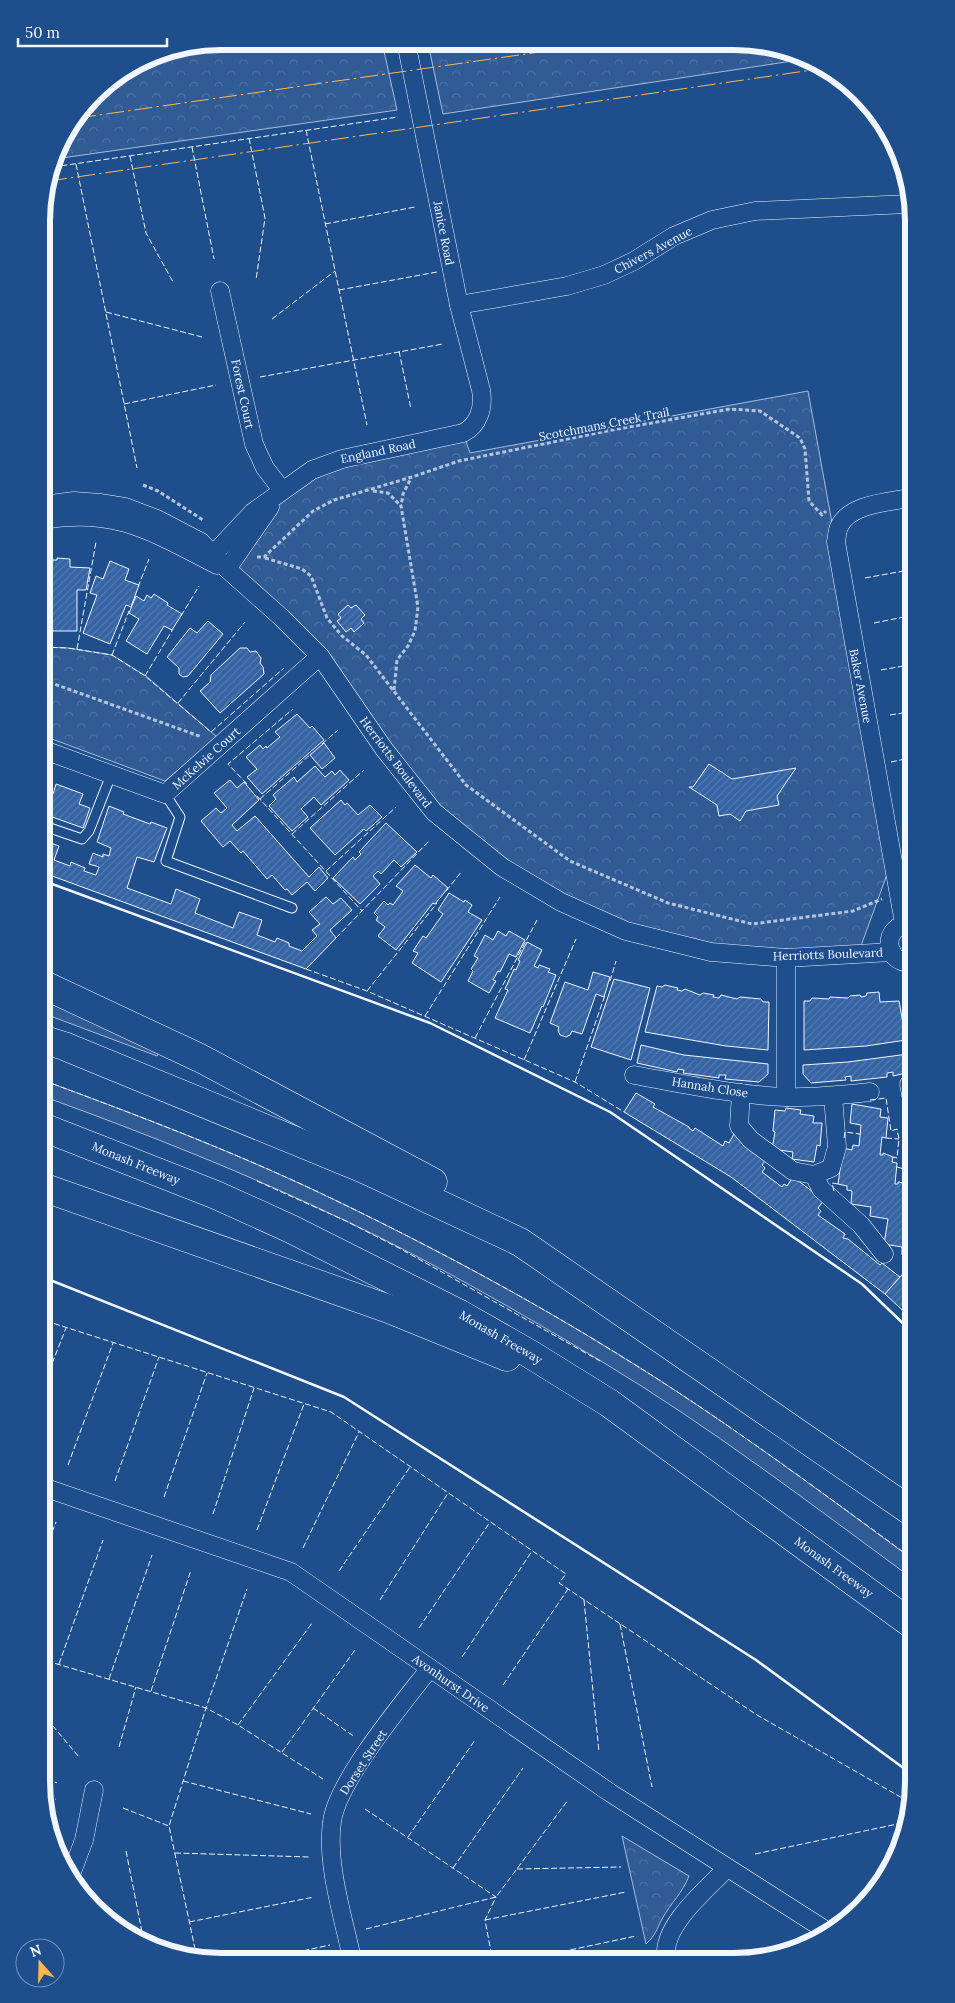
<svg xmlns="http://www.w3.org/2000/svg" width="955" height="2003" viewBox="0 0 955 2003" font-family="Lora,serif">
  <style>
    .grass { fill: #305b95; stroke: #a8bbd7 }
    .forest { fill: url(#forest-crowns); stroke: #a8bbd7 }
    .building { fill: url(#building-hatch); stroke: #f2f6ff }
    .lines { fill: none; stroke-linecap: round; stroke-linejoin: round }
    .lane-casing { stroke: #f2f6ff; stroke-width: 11 }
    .street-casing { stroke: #f2f6ff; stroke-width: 19 }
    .highway-casing { stroke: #f2f6ff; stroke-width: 29 }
    .path { stroke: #b3c4dc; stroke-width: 3; stroke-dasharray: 4 2.5; stroke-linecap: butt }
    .lane { stroke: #1f4e8c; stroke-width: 9 }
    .street { stroke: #1f4e8c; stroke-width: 18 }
    .highway { stroke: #1f4e8c; stroke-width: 28 }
    .fence { stroke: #f2f6ff; stroke-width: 1; stroke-dasharray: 6 2.5; stroke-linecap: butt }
    .wall { stroke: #f2f6ff; stroke-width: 2.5 }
    .power { stroke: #ffb74d; stroke-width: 1; stroke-dasharray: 18 4 2.5 4; stroke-linecap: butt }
    .labels { text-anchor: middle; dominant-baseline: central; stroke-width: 4; stroke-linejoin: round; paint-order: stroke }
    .street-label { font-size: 12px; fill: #f2f6ff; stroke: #1f4e8c }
    .rim { fill: none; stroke: #f2f6ff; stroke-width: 6 }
  </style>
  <defs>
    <pattern id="forest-crowns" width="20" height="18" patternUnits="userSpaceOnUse" patternTransform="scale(1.25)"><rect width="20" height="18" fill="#305b95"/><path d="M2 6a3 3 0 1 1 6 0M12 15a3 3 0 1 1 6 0" fill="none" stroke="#4e73a5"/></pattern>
    <pattern id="building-hatch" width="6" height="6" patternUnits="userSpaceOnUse" patternTransform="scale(1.25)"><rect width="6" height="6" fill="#3563a3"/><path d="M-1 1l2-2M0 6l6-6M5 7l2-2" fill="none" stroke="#537ab1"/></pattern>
  </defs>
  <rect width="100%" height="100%" fill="#1f4e8c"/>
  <g class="grass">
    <polygon points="44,997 161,1048 157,1056 45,1014"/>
    <path d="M45,1081C145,1118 245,1156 341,1203C436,1249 531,1300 621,1356C722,1418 817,1489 912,1559L913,1579C811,1504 709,1426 601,1361C519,1312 431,1261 346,1221C248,1174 147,1134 45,1097Z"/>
  </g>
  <g class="forest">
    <polygon points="221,41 382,42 397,110 55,159 60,142 102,86 152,55"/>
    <polygon points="428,43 769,45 799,60 443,114"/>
    <polygon points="808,391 893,858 858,954 711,952 561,902 434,812 320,656 227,569 240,550 303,474 463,433 470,453"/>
    <polygon points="43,647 68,648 112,655 146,676 217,737 165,781 44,736"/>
    <path d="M622,1836L689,1876C683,1892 671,1903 662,1919C656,1930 656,1935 646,1944Z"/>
  </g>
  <g class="building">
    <polygon points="57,558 70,559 70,567 90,568 86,590 77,590 77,631 43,631 45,560 57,560"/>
    <polygon points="110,561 129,569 125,580 139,585 131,607 126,605 110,644 83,633 97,595 90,593 96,576 103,579"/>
    <polygon points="154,594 168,603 167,605 182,614 172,630 164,626 147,654 126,641 139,619 129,613 136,596 144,601 147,595 151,598"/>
    <polygon points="348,605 351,608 356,605 365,615 361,619 364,623 354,632 351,628 346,632 337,621 341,618 338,614"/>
    <polygon points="208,621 223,634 188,676 183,677 179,674 179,668 167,657 190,628 197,633"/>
    <polygon points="240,648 247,648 250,652 256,651 261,658 260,663 263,667 264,674 220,713 200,691 210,682 211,675"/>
    <polygon points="297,714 310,728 312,726 324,740 262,794 247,777 257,769 246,757 260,745 263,749 266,746 267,748 280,737 275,732"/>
    <polygon points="324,743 335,758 322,769 310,755"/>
    <polygon points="709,764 732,779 796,768 777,796 779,805 746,811 740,821 730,814 719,816 717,805 689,787 693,787"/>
    <polygon points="315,766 325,777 332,771 335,775 340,770 349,780 321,805 314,797 301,809 308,817 292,831 269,806 276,799 273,795 294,777 297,782"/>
    <polygon points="230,780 237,788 244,782 259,800 232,825 237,831 255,816 309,877 319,867 328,878 315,891 307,882 292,895 287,889 285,890 272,875 267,879 243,851 241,853 230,841 223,847 201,821 216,808 221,813 227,808 214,793"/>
    <polygon points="56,784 83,794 79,804 90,808 83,828 44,814 44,791 53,794"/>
    <polygon points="341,800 345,805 347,803 358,815 370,805 382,817 366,831 364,829 335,855 310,828"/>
    <polygon points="109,806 124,812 123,814 150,824 151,822 167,828 154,862 137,857 127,888 171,904 176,889 200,899 195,913 233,928 239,912 262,920 257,935 275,942 277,938 289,943 289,946 302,951 317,936 312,930 320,924 309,912 326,897 333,904 341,898 352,910 330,930 336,938 306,969 44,873 45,841 59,846 54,860 70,866 71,862 85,868 84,871 96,875 99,867 89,864 93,853 103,857 103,854 109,856 111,848 97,842"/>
    <polygon points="386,823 417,852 401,867 394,860 381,874 378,871 373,876 380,884 360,904 333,878 353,857 355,860 361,854 359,852"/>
    <polygon points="415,865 431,878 433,875 448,888 435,904 433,903 396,950 378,936 385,927 376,920 378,917 374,913 384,901 388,905 390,903 393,905 403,891 396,886"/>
    <polygon points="449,893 464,902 465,900 472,905 468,912 482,920 441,982 412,963 418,953 413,951 423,936 426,938 443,914 438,910"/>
    <polygon points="498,931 506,936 509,931 525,940 516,957 509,954 500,972 498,971 493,980 496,981 489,993 468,981 473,971 471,969 478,958 474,956 485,935 493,940"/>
    <polygon points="527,942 542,950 534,966 538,968 539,965 550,969 548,972 556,975 543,1007 542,1006 530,1033 495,1018 508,990 505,989 514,969 516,970 520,961 518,960"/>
    <polygon points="593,972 610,977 604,997 596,994 582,1034 572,1031 570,1035 566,1037 560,1035 558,1030 559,1027 550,1023 565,982 588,990"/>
    <polygon points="614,979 650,988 631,1060 591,1047"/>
    <polygon points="665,985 678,988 677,990 682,991 685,989 700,995 703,993 714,995 713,997 719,998 721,995 737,999 740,997 761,999 763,1002 769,1002 768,1050 726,1046 645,1032 657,986 662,987"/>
    <polygon points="879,992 880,1002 899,1001 906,1040 866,1046 804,1050 804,1001 810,1001 812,998 829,999 830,997 848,998 850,996 860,995 861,997 866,996 867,993"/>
    <polygon points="641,1045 684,1055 768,1064 768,1074 759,1082 725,1079 726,1075 719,1075 719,1078 683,1073 684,1070 678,1069 677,1072 637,1063"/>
    <polygon points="908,1054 911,1072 893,1076 893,1072 887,1073 887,1077 851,1081 851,1076 845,1077 846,1080 811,1083 803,1074 803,1065 848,1062"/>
    <polygon points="636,1093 655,1104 653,1107 689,1127 689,1128 693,1131 695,1128 723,1146 725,1141 729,1143 734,1134 752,1146 767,1158 762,1165 765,1168 762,1172 782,1187 784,1184 787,1186 793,1177 824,1200 818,1208 821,1211 818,1215 845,1234 843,1238 848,1239 880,1265 882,1263 900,1277 885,1294 731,1177 624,1112"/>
    <polygon points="852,1104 881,1109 880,1117 888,1118 886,1138 882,1137 880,1155 883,1155 883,1153 893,1157 892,1162 897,1163 895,1184 898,1184 898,1182 904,1183 903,1185 908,1186 907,1191 911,1191 909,1210 911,1211 911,1256 902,1255 902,1247 884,1244 888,1219 870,1216 871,1207 851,1204 852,1191 847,1190 847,1186 838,1184 843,1148 852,1150 853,1145 859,1146 861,1125 850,1123"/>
    <polygon points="786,1108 801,1110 800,1114 814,1116 813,1123 822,1123 820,1146 817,1145 814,1162 792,1159 793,1152 772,1149 775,1132 773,1131 775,1110 785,1111"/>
    <polygon points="908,1268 911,1271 912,1319 885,1294"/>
  </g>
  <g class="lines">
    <g class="lane-casing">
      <g id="lane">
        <polyline points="165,794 180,817 166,861 292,908"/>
        <polyline points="44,826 82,839 89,831 111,775"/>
      </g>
    </g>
    <g class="street-casing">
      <g id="street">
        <polyline points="220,291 254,444 265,468 282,490"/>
        <polyline points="459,305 567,286 604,275 634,261 674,236 712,220 755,211 908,204"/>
        <polyline points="43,505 74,501 100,503 125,507 157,519 201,542 227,569 282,618 320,656 384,749 434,812 502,867 561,902 626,931 711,952 786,958 892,952"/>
        <path d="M43,520C116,507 154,533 217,565"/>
        <path d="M208,560L253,512L312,470L342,459L463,433C479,425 484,407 481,390L459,305L406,42"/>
        <polyline points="227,569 270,507"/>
        <polyline points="44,750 165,794 320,656"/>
        <path d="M904,923L836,542C837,537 837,531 839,527C849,504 888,502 909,498"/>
        <path d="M910,923C882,926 883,962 910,963"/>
        <path d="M634,1075C684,1084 735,1095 786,1097C814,1098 842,1095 870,1092"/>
        <polyline points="909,1084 911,1095"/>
        <polyline points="741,1093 739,1126 751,1140 793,1171 814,1175 821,1189 861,1225 884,1254"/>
        <polyline points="786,1097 786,958"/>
        <polyline points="814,1175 831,1168 837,1147 833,1096"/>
        <polyline points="46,1488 291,1572 609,1792 830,1933"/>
        <polyline points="70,1877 84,1840 94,1790"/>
        <path d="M666,1956C663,1925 707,1889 727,1868"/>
        <path d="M352,1958C343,1917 326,1863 332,1822C337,1781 403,1703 430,1668"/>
      </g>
    </g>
    <g class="highway-casing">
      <g id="highway">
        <polyline points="44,985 200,1058 433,1182"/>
        <polyline points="45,1040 64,1046 364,1169 520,1242 912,1512"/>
        <polyline points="45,1128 216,1195 291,1229 460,1314 530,1354 609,1403 913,1625"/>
        <polyline points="45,1188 389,1309 507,1357"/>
      </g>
    </g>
    <g class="path">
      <polyline points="143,485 158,491 203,520"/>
      <polyline points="373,491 388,493 401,506"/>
      <polyline points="257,557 264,557 313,511 334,500 412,477 459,461 612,430 730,409 760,411 800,438 805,449 809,501 822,515 826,511"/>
      <polyline points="265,558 302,569 311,576 327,618 342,636 366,655 466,785 570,861 668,903 752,924 853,911 882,899"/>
      <polyline points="43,680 202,737"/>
      <polyline points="394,690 397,660 408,646 415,631 418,607 401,506 403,494 411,478"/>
      <polyline points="905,982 911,1029"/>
      <polyline points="902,1257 911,1258"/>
    </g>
    <use href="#lane" class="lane"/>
    <use href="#street" class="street"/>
    <use href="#highway" class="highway"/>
    <g class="fence">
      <polyline points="306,130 367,425"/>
      <polyline points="249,138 265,218 256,280"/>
      <polyline points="192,147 214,259"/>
      <polyline points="130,156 146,233 173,282"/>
      <polyline points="76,164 137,468"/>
      <polyline points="53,167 398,117"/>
      <polyline points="325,224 415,207"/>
      <polyline points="339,290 437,272"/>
      <polyline points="106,312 202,337"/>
      <polyline points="272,319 335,271"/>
      <polyline points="399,351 411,409"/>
      <polyline points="260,377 443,344"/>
      <polyline points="124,404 216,385"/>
      <polyline points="865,578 909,570"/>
      <polyline points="138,587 149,559"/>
      <polyline points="181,616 199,586"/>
      <polyline points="874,623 909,616"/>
      <polyline points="43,647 68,648 112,655 145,676 211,732 284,668"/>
      <polyline points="77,649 96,542"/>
      <polyline points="112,655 129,611"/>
      <polyline points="881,670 909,665"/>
      <polyline points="145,676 173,629"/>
      <polyline points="178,703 245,622"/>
      <polyline points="890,715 909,712"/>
      <polyline points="322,744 338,730"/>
      <polyline points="891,762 910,758"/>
      <polyline points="247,784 228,764 293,709"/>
      <polyline points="257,796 362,911"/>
      <polyline points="260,799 312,753"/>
      <polyline points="906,819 910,818"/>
      <polyline points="292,834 364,770"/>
      <polyline points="326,871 396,807"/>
      <polyline points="446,891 462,871"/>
      <polyline points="336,938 429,841"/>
      <polyline points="306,969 367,991 575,1082 624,1112"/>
      <polyline points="610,981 616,961"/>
      <polyline points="367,991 437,903"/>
      <polyline points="425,1016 500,897"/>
      <polyline points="475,1038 537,920"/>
      <polyline points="524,1060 576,939"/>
      <path d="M45,1081C145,1118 245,1156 341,1203C436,1249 531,1300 621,1356C722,1418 817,1489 913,1559"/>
      <polyline points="575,1082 605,995"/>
      <polyline points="870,1100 886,1098 891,1131 897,1129 899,1139 897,1158 893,1157"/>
      <polyline points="844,1138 845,1132 860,1134"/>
      <polyline points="886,1138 899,1139"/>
      <polyline points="897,1167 911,1171"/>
      <polyline points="257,1181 346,1221 399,1248 600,1361"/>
      <polyline points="834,1191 832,1183 838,1184"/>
      <polyline points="46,1321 331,1412 566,1574 559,1583 757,1715 911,1803"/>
      <polyline points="46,1379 66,1328"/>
      <polyline points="68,1465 113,1343"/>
      <polyline points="115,1481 159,1357"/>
      <polyline points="164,1497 207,1373"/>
      <polyline points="213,1514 254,1388"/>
      <polyline points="257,1530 304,1404"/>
      <polyline points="46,1548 56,1522"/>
      <polyline points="303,1548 359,1432"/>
      <polyline points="339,1571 410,1467"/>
      <polyline points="380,1600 448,1493"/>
      <polyline points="584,1600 599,1752"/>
      <polyline points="620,1624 652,1787"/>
      <polyline points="419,1628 490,1522"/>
      <polyline points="462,1657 532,1551"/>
      <polyline points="47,1661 206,1708 238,1725 323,1779"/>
      <polyline points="59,1664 103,1540"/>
      <polyline points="109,1679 152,1555"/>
      <polyline points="503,1685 568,1589"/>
      <polyline points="151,1691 191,1570"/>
      <polyline points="313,1708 355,1737"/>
      <polyline points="47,1719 79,1757"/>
      <polyline points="238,1725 312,1623"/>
      <polyline points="119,1747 136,1687"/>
      <polyline points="282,1752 355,1650"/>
      <polyline points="47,1778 57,1783"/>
      <polyline points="183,1781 311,1814"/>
      <polyline points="47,1801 56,1799"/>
      <polyline points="123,1808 169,1826"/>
      <polyline points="365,1809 496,1897 485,1920 492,1957"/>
      <polyline points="408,1837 475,1740"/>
      <polyline points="126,1851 143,1937"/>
      <polyline points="175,1853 310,1857"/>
      <polyline points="755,1854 907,1822"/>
      <polyline points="453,1868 523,1768"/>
      <polyline points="517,1869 621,1867"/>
      <polyline points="485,1920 626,1892"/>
      <polyline points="189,1922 314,1897"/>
      <polyline points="366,1929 496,1897 568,1800"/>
      <polyline points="537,1957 636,1936"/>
      <polyline points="197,1958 169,1826 206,1708 247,1589"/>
      <polyline points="270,1958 330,1945"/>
    </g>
    <g class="wall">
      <polyline points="44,881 430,1023 610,1112 862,1284 912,1332"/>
      <polyline points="45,1278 344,1397 756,1660 913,1775"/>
    </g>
    <g class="power">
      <polyline points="175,50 240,41"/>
      <polyline points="78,118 596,44"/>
      <polyline points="49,181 819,69"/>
    </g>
  </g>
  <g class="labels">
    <g class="street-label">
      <text transform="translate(444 233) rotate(79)">Janice Road</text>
      <text transform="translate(653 250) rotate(-28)">Chivers Avenue</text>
      <text transform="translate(243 394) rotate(78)">Forest Court</text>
      <text transform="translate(604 424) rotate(-11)">Scotchmans Creek Trail</text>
      <text transform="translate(378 451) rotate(-12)">England Road</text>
      <text transform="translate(861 686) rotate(79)">Baker Avenue</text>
      <text transform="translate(206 758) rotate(-42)">McKelvie Court</text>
      <text transform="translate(396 762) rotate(53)">Herriotts Boulevard</text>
      <text transform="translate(828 954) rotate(-2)">Herriotts Boulevard</text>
      <text transform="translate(710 1087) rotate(9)">Hannah Close</text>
      <text transform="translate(136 1163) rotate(22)">Monash Freeway</text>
      <text transform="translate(501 1337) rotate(30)">Monash Freeway</text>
      <text transform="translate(834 1567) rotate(36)">Monash Freeway</text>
      <text transform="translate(451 1683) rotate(35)">Avonhurst Drive</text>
      <text transform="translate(363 1762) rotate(-57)">Dorset Street</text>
    </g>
  </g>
  <path d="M0 0H955V2003H0ZM221 50H734A171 171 0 0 1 905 221V1782A171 171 0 0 1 734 1953H221A171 171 0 0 1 50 1782V221A171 171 0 0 1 221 50Z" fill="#1f4e8c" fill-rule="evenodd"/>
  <path class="rim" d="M221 50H734A171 171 0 0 1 905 221V1782A171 171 0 0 1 734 1953H221A171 171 0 0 1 50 1782V221A171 171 0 0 1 221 50Z"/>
  <g transform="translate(40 1963) rotate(340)"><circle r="24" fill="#1f4e8c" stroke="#7391ba"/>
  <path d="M0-4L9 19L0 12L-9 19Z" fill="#ffb74d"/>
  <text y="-8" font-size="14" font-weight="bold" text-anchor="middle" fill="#f2f6ff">N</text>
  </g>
  <path d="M18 38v8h149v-8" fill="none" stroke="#f2f6ff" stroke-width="2.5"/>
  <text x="25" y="38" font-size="15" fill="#f2f6ff" stroke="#1f4e8c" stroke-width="4" paint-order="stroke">50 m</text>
</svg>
